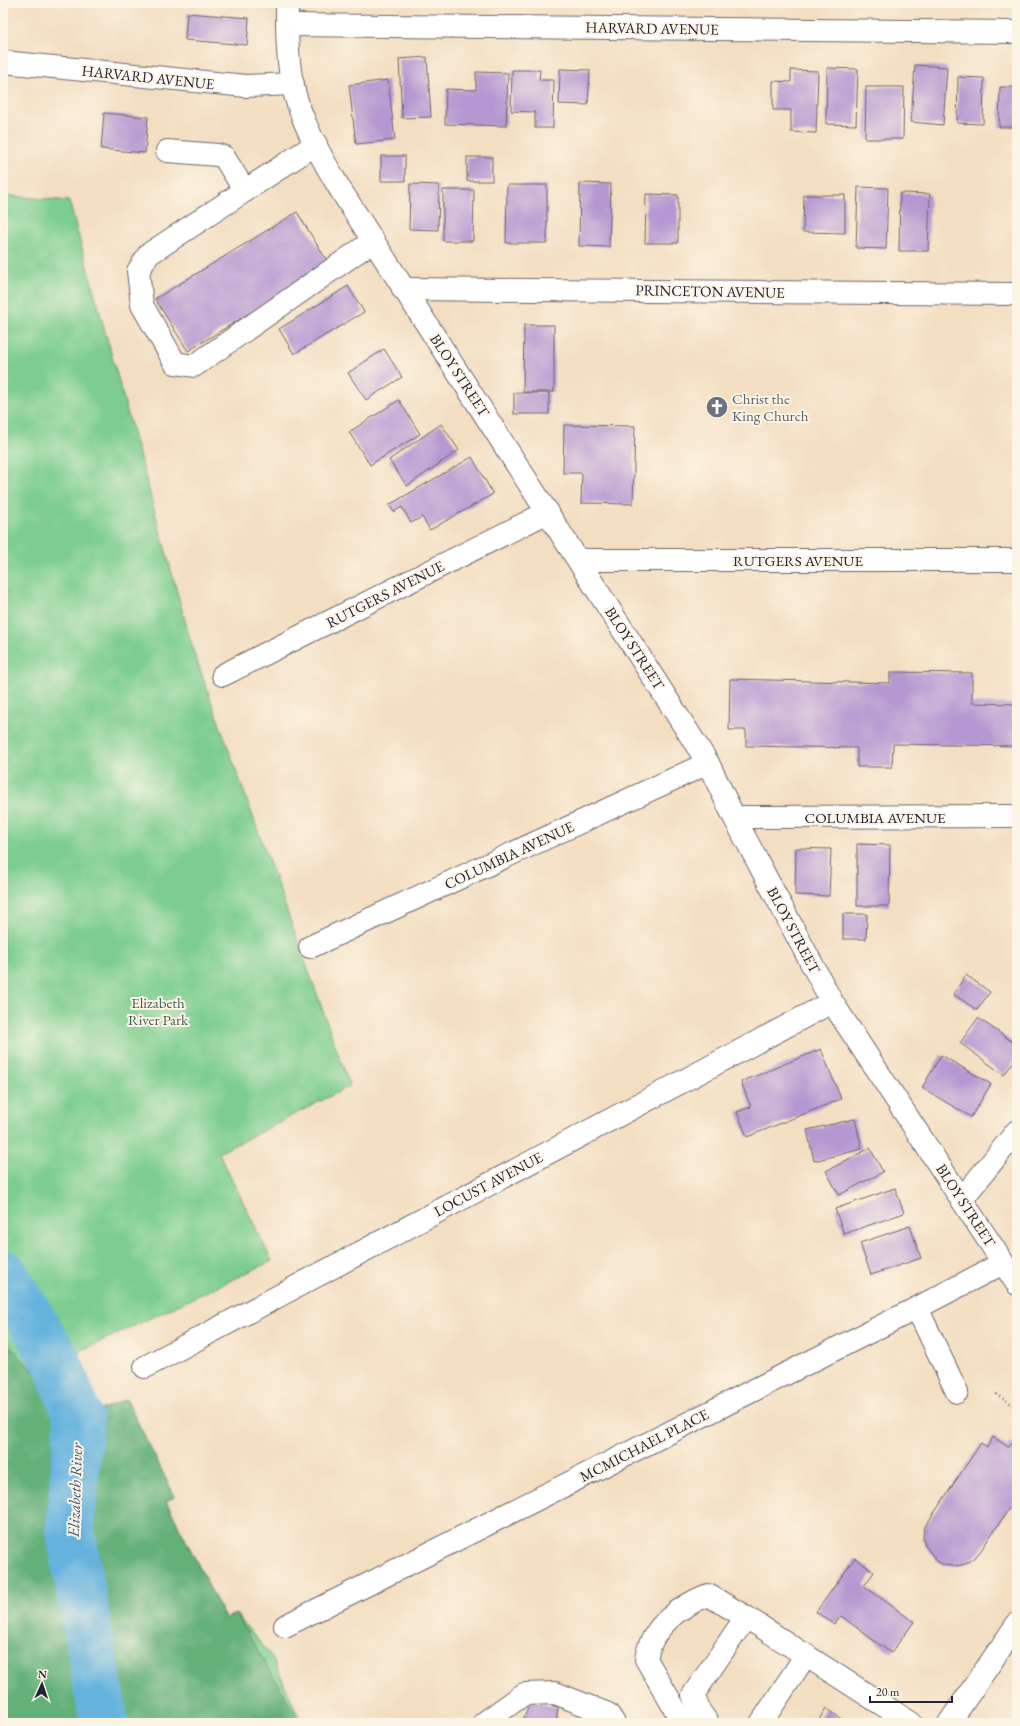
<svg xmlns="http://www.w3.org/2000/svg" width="1020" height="1726" viewBox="0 0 1020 1726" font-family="'EB Garamond',serif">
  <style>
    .green { fill: #7bcd8e; stroke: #4e7864 }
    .forest { fill: #64b079; stroke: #43695a }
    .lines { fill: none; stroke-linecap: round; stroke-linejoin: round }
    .river { stroke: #65b2de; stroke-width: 49 }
    .building { fill: #b598d1 }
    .minor-casing { stroke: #6b646a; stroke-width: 24 }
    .path { stroke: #6b646a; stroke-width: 2.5; stroke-dasharray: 1 3; stroke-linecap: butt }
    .minor { stroke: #fff; stroke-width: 22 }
    .labels { text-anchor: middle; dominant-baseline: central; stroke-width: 4; stroke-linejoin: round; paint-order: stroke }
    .street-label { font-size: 15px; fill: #22223b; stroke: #fcf5e5 }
    .worship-label { font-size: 15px; fill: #5b616d; stroke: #fcf5e5; text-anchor: start }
    .park-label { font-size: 15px; fill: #415e58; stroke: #fcf5e5 }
    .water-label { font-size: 16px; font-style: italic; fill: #395474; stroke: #fcf5e5 }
  </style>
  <rect width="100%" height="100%" fill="#fcf5e5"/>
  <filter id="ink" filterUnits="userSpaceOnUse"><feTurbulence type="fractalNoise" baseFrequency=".025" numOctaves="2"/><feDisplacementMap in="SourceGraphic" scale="8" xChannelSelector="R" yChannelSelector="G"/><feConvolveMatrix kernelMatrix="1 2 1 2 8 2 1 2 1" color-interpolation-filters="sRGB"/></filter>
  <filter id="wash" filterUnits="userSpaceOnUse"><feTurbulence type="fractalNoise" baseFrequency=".012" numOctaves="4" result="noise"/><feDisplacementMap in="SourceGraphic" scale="16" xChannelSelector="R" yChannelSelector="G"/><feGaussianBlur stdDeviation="0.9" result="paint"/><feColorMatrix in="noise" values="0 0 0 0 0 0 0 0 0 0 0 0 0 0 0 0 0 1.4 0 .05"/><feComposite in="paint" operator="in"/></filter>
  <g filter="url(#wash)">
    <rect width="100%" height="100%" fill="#f3dec1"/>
    <polygon class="green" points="3,195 69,201 194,653 350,1086 219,1153 272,1261 57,1362 79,1419 126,1399 175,1497 166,1501 225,1618 236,1614 272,1657 302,1723 3,1723"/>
    <polygon class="forest" points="3,1339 79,1419 126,1399 175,1497 166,1501 225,1618 236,1614 301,1723 3,1723"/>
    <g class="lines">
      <polyline class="river" points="3,1274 57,1362 79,1419 70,1530 104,1723"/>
    </g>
    <g id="blocks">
      <g class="building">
        <polygon points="187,13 249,18 247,45 185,40"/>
        <polygon points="427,57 431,117 402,118 399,59"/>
        <polygon points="915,65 947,67 943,125 911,122"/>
        <polygon points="827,68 858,69 856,125 826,124"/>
        <polygon points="560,69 590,70 588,105 559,104"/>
        <polygon points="512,70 540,70 539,80 554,80 553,128 535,128 535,112 511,111"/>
        <polygon points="791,70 818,71 816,133 791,132 791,110 773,110 773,81 791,82"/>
        <polygon points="476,72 508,73 506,126 445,124 446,89 476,90"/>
        <polygon points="958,77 984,78 983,124 957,123"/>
        <polygon points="388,80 395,140 356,144 349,85"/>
        <polygon points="866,87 904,87 903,139 865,139"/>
        <polygon points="1000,87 1017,87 1017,127 999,127"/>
        <polygon points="104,113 148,117 145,153 101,149"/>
        <rect x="381" y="156" width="24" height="25"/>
        <rect x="467" y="157" width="25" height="24"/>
        <polygon points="580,183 611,184 609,247 579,246"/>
        <polygon points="410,184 439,185 438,230 409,229"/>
        <polygon points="507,185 547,185 547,243 506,243"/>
        <polygon points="858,187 888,188 886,249 856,248"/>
        <polygon points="443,190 474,190 473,241 443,241"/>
        <polygon points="900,193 930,194 928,251 899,251"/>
        <polygon points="646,194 678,195 678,243 645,243"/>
        <polygon points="804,195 845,195 845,233 803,232"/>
        <polygon points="297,212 329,264 188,351 155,299"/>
        <polygon points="348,286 364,312 294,354 279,329"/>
        <polygon points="524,325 554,325 554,392 523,392"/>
        <polygon points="384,349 402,377 366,400 348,373"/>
        <rect x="514" y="393" width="35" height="21"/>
        <polygon points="399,400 420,434 370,465 349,432"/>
        <polygon points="441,424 459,450 407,486 389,460"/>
        <polygon points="564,425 635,426 633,504 581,503 582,473 563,473"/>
        <polygon points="472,457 493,494 430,530 422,517 411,523 402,507 394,512 389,505"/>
        <polygon points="890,672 972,673 972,703 1017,704 1017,746 893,744 892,767 857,767 857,748 746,746 746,730 729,730 730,679 890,683"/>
        <polygon points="857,844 890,845 889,906 857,906"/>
        <polygon points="796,848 831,849 829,896 795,895"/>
        <polygon points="843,914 867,914 866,939 843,939"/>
        <polygon points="966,975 990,992 977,1010 953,994"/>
        <polygon points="978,1018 1017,1045 1017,1057 1004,1075 960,1043"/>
        <polygon points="821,1049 841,1099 747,1137 737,1112 751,1107 741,1082"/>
        <polygon points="941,1055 991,1084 971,1117 922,1088"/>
        <polygon points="855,1119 862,1149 814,1161 807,1130"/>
        <polygon points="870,1148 883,1172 839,1195 826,1171"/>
        <polygon points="895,1188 904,1213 844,1234 835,1209"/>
        <polygon points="910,1226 921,1258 871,1275 860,1243"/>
        <polygon points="993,1437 1008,1447 1011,1443 1017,1446 1016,1452 1017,1453 1017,1497 979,1553 971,1560 962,1565 954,1566 944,1565 937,1561 926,1547 923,1539 924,1528 981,1443 987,1447"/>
        <polygon points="855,1558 874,1572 864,1586 914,1622 891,1653 841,1616 834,1624 816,1612"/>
        <polygon points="531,1700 558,1707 556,1723 522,1723"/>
        <polygon points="826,1708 847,1723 817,1723"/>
      </g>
    </g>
  </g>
  <g filter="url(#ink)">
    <use href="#blocks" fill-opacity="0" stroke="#6b646a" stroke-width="1"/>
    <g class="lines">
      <g class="minor-casing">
        <g id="minor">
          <path d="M287,3C287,30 287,56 292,83C300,120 321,157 340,189L708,763L734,817L832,1002L1017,1284"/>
          <polyline points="287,25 1017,32"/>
          <polyline points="3,62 246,86 293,84"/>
          <polyline points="316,144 149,254 138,271 142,305 175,363 194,366 373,241"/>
          <polyline points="167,151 218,155 224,157 245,191"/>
          <polyline points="403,289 1017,294"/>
          <polyline points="579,560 1017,560"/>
          <polyline points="223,675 548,512"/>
          <polyline points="734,817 1017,816"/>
          <polyline points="310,947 708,763"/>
          <polyline points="962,1199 1017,1131"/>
          <polyline points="917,1308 957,1392"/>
          <polyline points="145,1367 832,1002"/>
          <polyline points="285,1626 917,1308 1003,1263"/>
          <polyline points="484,1723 524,1694 555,1693 608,1714 614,1723"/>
          <path d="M683,1723L646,1659C651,1627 680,1606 708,1595L746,1617"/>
          <polyline points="708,1723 700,1712 693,1695 746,1617 911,1723"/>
          <polyline points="761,1723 806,1655"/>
          <polyline points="949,1723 1017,1624"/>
        </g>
      </g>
      <g class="path">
        <polyline points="996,1394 1017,1408"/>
        <polyline points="1015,1445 1017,1443"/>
      </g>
      <use href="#minor" class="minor"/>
    </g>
  </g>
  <defs>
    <g id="church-disc" transform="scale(1.15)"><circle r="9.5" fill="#6b7280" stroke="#fcf5e5"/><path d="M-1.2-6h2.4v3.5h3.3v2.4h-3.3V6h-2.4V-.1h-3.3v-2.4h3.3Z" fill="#fff"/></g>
  </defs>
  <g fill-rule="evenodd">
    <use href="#church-disc" x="717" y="407"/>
  </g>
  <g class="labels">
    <g class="street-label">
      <text transform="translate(652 28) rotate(1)">HARVARD AVENUE</text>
      <text transform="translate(148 77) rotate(6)">HARVARD AVENUE</text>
      <text transform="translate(710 291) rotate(1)">PRINCETON AVENUE</text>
      <text transform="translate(460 375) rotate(57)">BLOY STREET</text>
      <text x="798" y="560">RUTGERS AVENUE</text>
      <text transform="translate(385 594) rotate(-27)">RUTGERS AVENUE</text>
      <text transform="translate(635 648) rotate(57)">BLOY STREET</text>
      <text x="875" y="817">COLUMBIA AVENUE</text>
      <text transform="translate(509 855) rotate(-25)">COLUMBIA AVENUE</text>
      <text transform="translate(794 930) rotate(62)">BLOY STREET</text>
      <text transform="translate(488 1184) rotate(-28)">LOCUST AVENUE</text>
      <text transform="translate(966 1205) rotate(57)">BLOY STREET</text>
      <text transform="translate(644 1445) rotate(-27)">MCMICHAEL PLACE</text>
    </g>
    <g class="worship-label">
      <text x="732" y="398">Christ the<tspan x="732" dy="17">King Church</tspan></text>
    </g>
    <g class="park-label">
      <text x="158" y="1002">Elizabeth<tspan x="158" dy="17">River Park</tspan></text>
    </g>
    <g class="water-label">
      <text transform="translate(75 1490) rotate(-88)">Elizabeth River</text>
    </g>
  </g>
  <rect width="1020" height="1726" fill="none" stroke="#fcf5e5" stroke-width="16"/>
  <g transform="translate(42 1684) rotate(3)" stroke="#fcf5e5" stroke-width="3" paint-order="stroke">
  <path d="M0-3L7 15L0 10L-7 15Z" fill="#22223b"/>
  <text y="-6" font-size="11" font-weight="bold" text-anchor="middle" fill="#22223b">N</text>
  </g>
  <path d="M870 1696v6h82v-6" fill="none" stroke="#22223b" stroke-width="2"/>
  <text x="876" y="1696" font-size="12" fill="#22223b" stroke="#fcf5e5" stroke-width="3" paint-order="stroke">20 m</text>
</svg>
